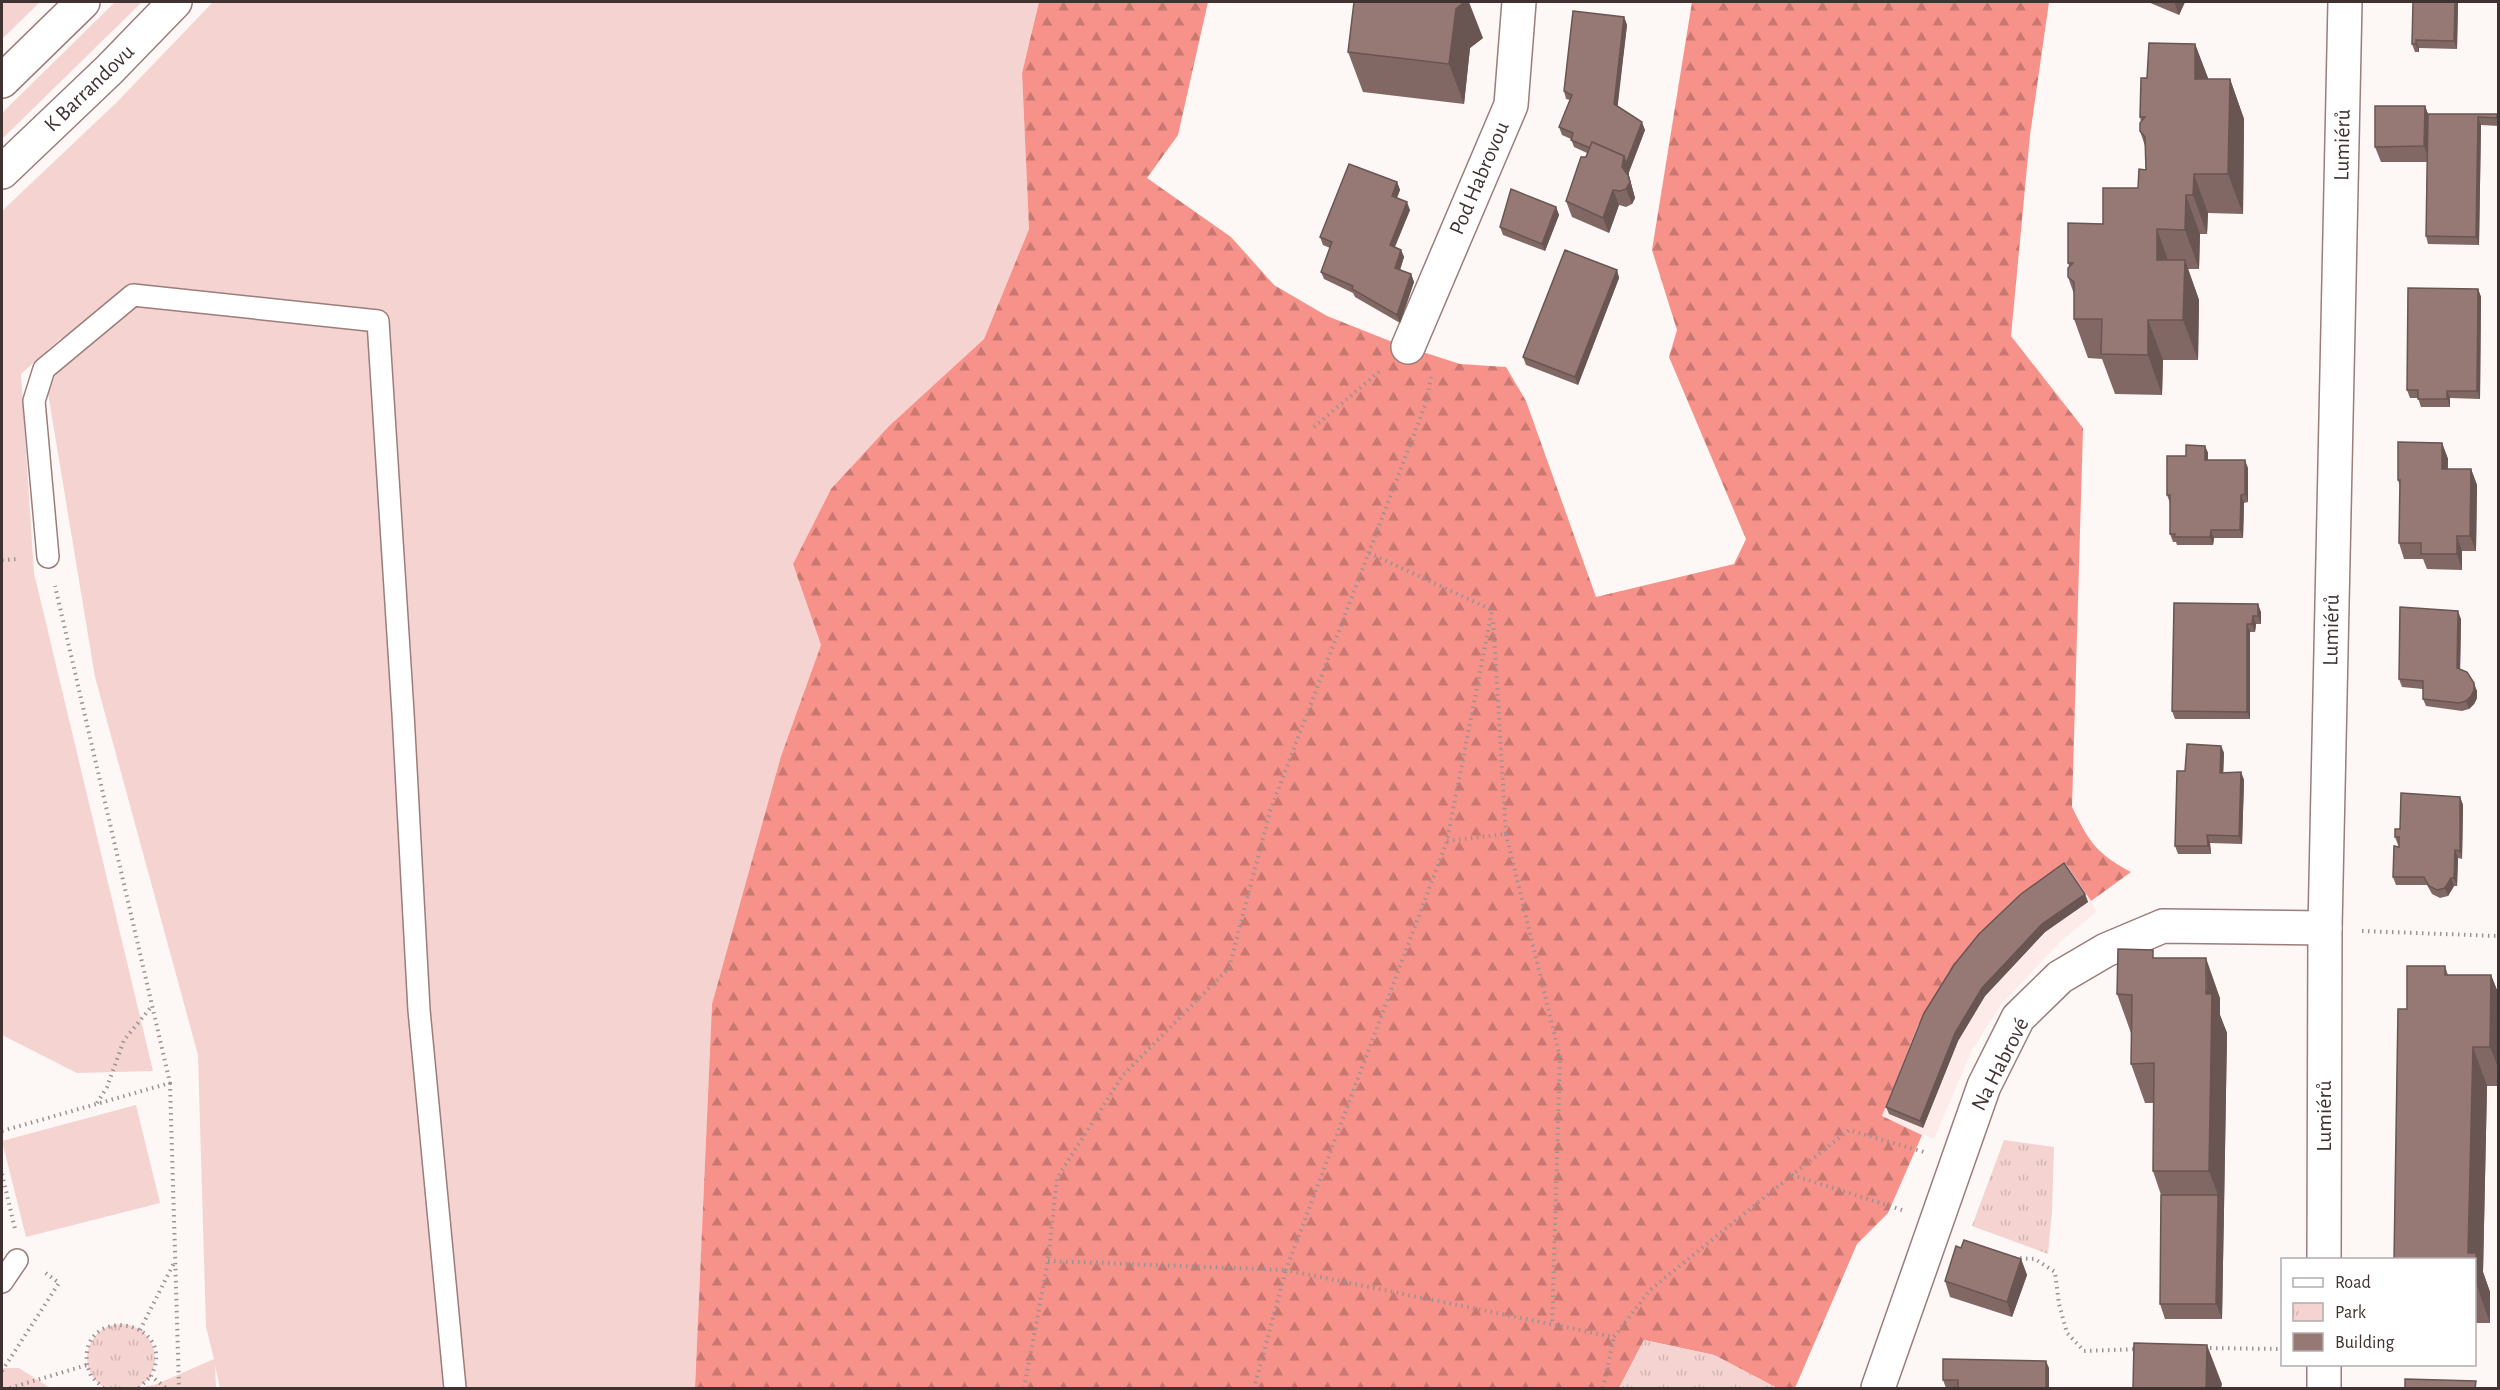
<svg xmlns="http://www.w3.org/2000/svg" width="2500" height="1390" viewBox="0 0 2500 1390" font-family="'Alegreya Sans',sans-serif">
  <style>
    .built { fill: #fcebe9 }
    .green { fill: #f4d3d0 }
    .forest { fill: url(#forest-firs) }
    .park { fill: url(#park-tufts) }
    .lines { fill: none; stroke-linecap: round; stroke-linejoin: round }
    .service-casing { stroke: #9b7d7a; stroke-width: 24 }
    .minor-casing { stroke: #9b7d7a; stroke-width: 36 }
    .secondary-casing { stroke: #9b7d7a; stroke-width: 36 }
    .path { stroke: #9c9392; stroke-width: 4; stroke-dasharray: 1.5 4.5; stroke-linecap: butt }
    .service { stroke: #fff; stroke-width: 21 }
    .minor { stroke: #fff; stroke-width: 33 }
    .secondary { stroke: #fff; stroke-width: 33 }
    .wall { fill: #816865 }
    .shaded-wall { fill: #695552 }
    .building { fill: #967975; stroke: #695552; stroke-width: 1.5 }
    .labels { text-anchor: middle; dominant-baseline: central; stroke-width: 6; stroke-linejoin: round; paint-order: stroke }
    .street-label { font-size: 22px; fill: #3f3231; stroke: #fff }
  </style>
  <defs>
    <pattern id="forest-firs" width="22" height="20" patternUnits="userSpaceOnUse" patternTransform="scale(1.5)"><rect width="22" height="20" fill="#f69289"/><path d="M5 1l3.5 6h-7zM16 11l3.5 6h-7z" fill="#c97871"/></pattern>
    <pattern id="park-tufts" width="24" height="20" patternUnits="userSpaceOnUse" patternTransform="scale(1.5)"><rect width="24" height="20" fill="#f4d3d0"/><path d="M3 7l-1-3M5 7V3M7 7l1-3M15 17l-1-3M17 17v-4M19 17l1-3" fill="none" stroke="#d2b6b3"/></pattern>
  </defs>
  <rect width="100%" height="100%" fill="#fdf7f6"/>
  <polygon class="built" points="2066,864 2097,911 2059,943 2001,1005 1973,1048 1934,1139 1882,1117 1918,1025 1962,955 2020,895"/>
  <g class="green">
    <polygon points="2,2 40,2 2,39"/>
    <polygon points="115,2 142,2 2,139 2,113"/>
    <polygon points="213,2 1039,2 1022,73 1029,229 984,339 889,426 831,489 793,564 821,645 781,756 712,1004 695,1388 220,1388 215,1365 216,1388 139,1388 157,1384 214,1359 206,1327 198,1055 95,677 44,369 62,337 21,374 34,573 153,1071 77,1073 2,1035 2,211 117,102"/>
    <polygon points="136,1105 160,1203 26,1237 2,1141"/>
    <polygon points="2,1368 19,1368 50,1388 2,1388"/>
  </g>
  <path class="forest" d="M1039,2H1208L1178,135L1147,178L1231,237L1274,285L1327,316L1395,343L1460,364L1506,367L1526,401L1596,597L1734,564L1746,539L1669,357L1677,330L1652,250L1692,2H2049L2030,135L2011,336L2083,428L2072,807C2089,842 2097,854 2131,872L2091,901L2066,864L2020,895L1962,955L1918,1025L1882,1116L1922,1135L1888,1213L1857,1244L1795,1388H1777L1714,1355L1644,1340L1619,1388H695L712,1004L781,756L821,645L793,564L831,489L889,426L984,339L1029,229L1022,73Z"/>
  <g class="park">
    <polygon points="2004,1140 2054,1147 2052,1211 2048,1254 1972,1226"/>
    <circle cx="121" cy="1358" r="34"/>
    <polygon points="1644,1340 1714,1355 1777,1388 1619,1388"/>
  </g>
  <g class="lines">
    <g class="service-casing">
      <g id="service">
        <polyline points="48,557 34,401 44,369 133,295 378,321 403,713 419,1010 455,1388"/>
        <polyline points="2,1282 17,1260"/>
      </g>
    </g>
    <g class="minor-casing">
      <g id="minor">
        <polyline points="1408,347 1511,105 1519,2"/>
        <polyline points="2324,1260 2325,928 2345,2"/>
        <polyline points="1878,1388 1984,1086 2018,1018 2060,977 2106,950 2163,926 2325,928"/>
        <polyline points="2324,1388 2324,1364"/>
      </g>
    </g>
    <g class="secondary-casing">
      <g id="secondary">
        <polyline points="2,81 83,2"/>
        <polyline points="2,172 109,70 175,2"/>
      </g>
    </g>
    <g class="path">
      <polyline points="1314,427 1380,371"/>
      <polyline points="1369,553 1492,610 1447,841 1286,1270 1614,1337 1650,1290 1792,1175"/>
      <polyline points="2,560 19,559"/>
      <polyline points="1506,834 1560,1057 1552,1325"/>
      <polyline points="1447,841 1506,834 1493,618"/>
      <polyline points="2362,931 2498,936"/>
      <polyline points="170,1083 179,1388"/>
      <polyline points="97,1103 107,1087 124,1040 152,1006"/>
      <polyline points="2,1131 170,1083 55,586"/>
      <polyline points="2,1174 15,1229"/>
      <polyline points="1902,1210 1792,1175 1849,1130 1924,1152"/>
      <polyline points="2014,1258 2035,1259 2055,1272 2059,1304 2067,1333 2084,1351 2139,1349"/>
      <polyline points="1048,1261 1286,1270 1254,1388"/>
      <polyline points="140,1330 175,1261"/>
      <polyline points="2204,1348 2282,1349"/>
      <path d="M87,1365C79,1302 180,1320 151,1376L166,1388"/>
      <polyline points="2,1371 59,1283 43,1271"/>
      <polyline points="10,1388 87,1365 91,1376 103,1388"/>
      <polyline points="139,1388 151,1376"/>
      <polyline points="1024,1388 1048,1261 1057,1178 1123,1075 1229,968 1270,811 1426,403 1431,377"/>
      <polyline points="1603,1388 1614,1337"/>
    </g>
    <use href="#service" class="service"/>
    <use href="#minor" class="minor"/>
    <use href="#secondary" class="secondary"/>
  </g>
  <g class="wall">
    <polygon points="2148,2 2185,2 2179,15"/>
    <polygon points="2458,2 2457,49 2419,48 2419,52 2415,52 2412,44"/>
    <polygon points="1624,17 1627,25 1617,106 1645,130 1629,172 1629,176 1635,198 1632,204 1626,207 1619,205 1609,233 1572,217 1566,201 1587,153 1574,147 1571,139 1562,135 1559,127 1570,100 1566,99 1564,91"/>
    <polygon points="1483,38 1470,48 1464,104 1363,92 1348,52"/>
    <polygon points="2195,44 2208,79 2230,79 2244,119 2243,214 2208,213 2207,234 2200,234 2199,269 2188,269 2199,300 2198,360 2163,360 2162,395 2115,394 2102,359 2088,358 2074,319 2074,294 2068,277 2069,266 2068,263 2103,224 2138,188 2146,170 2145,146 2140,131 2141,122 2140,117 2147,78"/>
    <polygon points="2425,106 2428,114 2497,114 2499,119 2499,126 2481,125 2479,245 2428,244 2426,236 2427,162 2381,162 2375,147"/>
    <polygon points="1397,182 1400,190 1397,198 1410,210 1395,247 1401,250 1404,257 1400,270 1411,274 1414,282 1400,323 1355,297 1353,293 1324,279 1321,272 1330,248 1323,245 1320,237"/>
    <polygon points="1556,207 1559,215 1545,251 1503,235 1500,227"/>
    <polygon points="1617,270 1619,278 1578,385 1526,365 1523,357"/>
    <polygon points="2478,289 2481,297 2480,399 2450,398 2450,407 2421,407 2418,398 2410,398 2407,390"/>
    <polygon points="2442,443 2448,459 2448,469 2471,469 2477,485 2476,551 2462,551 2462,570 2427,569 2423,559 2404,559 2399,543 2400,486 2398,480"/>
    <polygon points="2205,446 2208,453 2208,460 2248,468 2248,502 2244,503 2243,538 2214,538 2213,545 2177,545 2176,542 2173,542 2170,534 2170,503 2167,495 2186,456"/>
    <polygon points="2174,603 2261,612 2261,624 2256,624 2255,632 2250,632 2250,719 2175,719 2172,711"/>
    <polygon points="2461,619 2460,669 2477,691 2477,698 2474,704 2469,709 2462,711 2426,706 2423,699 2423,689 2402,687 2399,679"/>
    <polygon points="2221,746 2224,753 2223,773 2241,772 2244,780 2242,844 2210,843 2211,854 2178,854 2175,846 2185,771"/>
    <polygon points="2460,797 2463,805 2462,859 2458,858 2457,886 2454,886 2448,896 2440,898 2432,894 2427,885 2396,885 2393,877 2399,845 2398,845 2395,837 2400,829"/>
    <polygon points="2085,894 2088,902 2045,932 1985,996 1958,1041 1923,1128 1889,1114 1886,1107 1954,965"/>
    <polygon points="2157,958 2220,998 2220,1015 2227,1033 2222,1319 2165,1319 2160,1304 2161,1195 2153,1171 2154,1103 2145,1103 2131,1064 2131,1033 2117,994"/>
    <polygon points="2445,966 2448,975 2491,975 2499,995 2499,1086 2487,1086 2483,1272 2490,1292 2490,1323 2475,1323 2475,1260 2407,1009"/>
    <polygon points="1961,1248 2021,1259 2027,1275 2012,1317 1950,1297 1945,1281"/>
    <polygon points="2049,1368 2049,1389 1946,1388 1943,1380"/>
  </g>
  <g class="shaded-wall">
    <polygon points="1464,2 1469,2 1483,38 1470,48 1464,104 1449,64 1456,9"/>
    <polygon points="2174,2 2185,2 2179,15"/>
    <polygon points="2455,2 2458,2 2457,49 2454,41"/>
    <polygon points="1624,17 1627,25 1617,112 1614,104"/>
    <polygon points="2416,40 2419,48 2419,52 2416,44"/>
    <polygon points="2195,44 2210,83 2195,79"/>
    <polygon points="2230,79 2244,119 2243,214 2228,174"/>
    <polygon points="2425,106 2431,122 2430,162 2424,146"/>
    <polygon points="2478,117 2481,125 2479,245 2476,237"/>
    <polygon points="1642,122 1645,130 1629,172 1629,176 1635,198 1632,204 1626,189 1622,167 1624,156"/>
    <polygon points="2194,174 2208,213 2207,234 2193,195"/>
    <polygon points="1397,182 1400,190 1394,204 1392,196"/>
    <polygon points="1613,190 1619,205 1609,233 1603,218"/>
    <polygon points="2186,195 2200,234 2199,269 2185,230"/>
    <polygon points="1407,202 1410,210 1392,253 1390,245"/>
    <polygon points="1556,207 1559,215 1545,251 1542,244"/>
    <polygon points="2157,229 2171,269 2157,260"/>
    <polygon points="1401,250 1404,257 1398,276 1395,268"/>
    <polygon points="2185,260 2199,300 2198,360 2183,320"/>
    <polygon points="1617,270 1619,278 1578,385 1575,377"/>
    <polygon points="1411,274 1414,282 1400,323 1397,315"/>
    <polygon points="2478,289 2481,297 2480,399 2477,391"/>
    <polygon points="2148,320 2163,360 2162,395 2148,355"/>
    <polygon points="2447,391 2450,398 2450,407 2447,399"/>
    <polygon points="2442,443 2448,459 2447,484 2442,469"/>
    <polygon points="2205,446 2208,453 2208,468 2205,460"/>
    <polygon points="2245,460 2248,468 2248,502 2245,494"/>
    <polygon points="2471,469 2477,485 2476,551 2470,536"/>
    <polygon points="2241,495 2244,503 2243,538 2240,530"/>
    <polygon points="2211,530 2214,538 2213,545 2210,537"/>
    <polygon points="2457,536 2462,551 2462,570 2457,554"/>
    <polygon points="2258,604 2261,612 2261,624 2258,616"/>
    <polygon points="2458,611 2461,619 2460,676 2457,668"/>
    <polygon points="2253,616 2256,624 2255,632 2252,624"/>
    <polygon points="2247,624 2250,632 2250,719 2247,712"/>
    <polygon points="2474,683 2477,691 2477,698 2474,704 2469,709 2466,701"/>
    <polygon points="2221,746 2224,753 2223,781 2220,773"/>
    <polygon points="2241,772 2244,780 2242,844 2239,836"/>
    <polygon points="2460,797 2463,805 2462,859 2460,851"/>
    <polygon points="2207,835 2210,843 2211,854 2208,846"/>
    <polygon points="2455,850 2458,858 2457,886 2454,878"/>
    <polygon points="2451,878 2454,886 2448,896 2445,888"/>
    <polygon points="2085,894 2088,902 2045,932 1985,996 1958,1041 1923,1128 1920,1121 1955,1033 1982,988 2042,924"/>
    <polygon points="2206,958 2220,998 2220,1015 2227,1033 2224,1211 2209,1171"/>
    <polygon points="2491,975 2499,995 2499,1070 2490,1047"/>
    <polygon points="2473,1047 2487,1086 2483,1272 2490,1292 2490,1323 2476,1283 2468,1253"/>
    <polygon points="2218,1195 2224,1211 2222,1319 2216,1304"/>
    <polygon points="2021,1259 2027,1275 2012,1317 2007,1302"/>
    <polygon points="2207,1345 2222,1384 2221,1389 2206,1389"/>
    <polygon points="2046,1361 2049,1368 2049,1389 2046,1389"/>
  </g>
  <g class="building">
    <polygon points="1354,2 1464,2 1456,9 1449,64 1348,52"/>
    <polygon points="2413,2 2455,2 2454,41 2416,40 2416,44 2412,44"/>
    <polygon points="1573,11 1624,17 1614,104 1642,122 1626,164 1624,156 1592,142 1590,148 1571,140 1573,133 1559,127 1572,95 1564,91"/>
    <polygon points="2149,43 2195,44 2195,79 2230,79 2228,174 2194,174 2193,195 2186,195 2185,230 2157,229 2157,260 2185,260 2183,320 2148,320 2148,355 2101,354 2102,319 2074,319 2074,282 2068,277 2068,268 2073,263 2068,263 2068,223 2103,224 2103,188 2138,188 2139,169 2146,170 2145,137 2140,131 2140,123 2145,117 2140,117 2141,78 2147,78"/>
    <polygon points="2375,106 2425,106 2424,146 2375,147"/>
    <polygon points="2428,114 2497,114 2497,118 2478,117 2476,237 2426,236"/>
    <polygon points="1592,142 1624,156 1622,167 1628,175 1630,182 1626,189 1620,191 1613,190 1603,218 1566,201 1581,157 1586,157"/>
    <polygon points="1349,164 1397,182 1392,196 1407,202 1390,245 1401,250 1395,268 1411,274 1397,315 1352,289 1353,286 1321,272 1332,242 1320,237"/>
    <polygon points="1511,189 1556,207 1542,244 1500,227"/>
    <polygon points="1565,250 1617,270 1575,377 1523,357"/>
    <polygon points="2408,288 2478,289 2477,391 2447,391 2447,399 2418,399 2418,390 2407,390"/>
    <polygon points="2398,442 2442,443 2442,469 2471,469 2470,536 2457,536 2457,554 2421,554 2421,543 2399,543 2400,480 2398,480"/>
    <polygon points="2186,445 2205,446 2205,460 2245,460 2245,494 2241,495 2240,530 2211,530 2210,537 2174,537 2175,534 2170,534 2170,495 2167,495 2167,456 2186,456"/>
    <polygon points="2174,603 2258,604 2258,616 2253,616 2252,624 2247,624 2247,712 2172,711"/>
    <polygon points="2400,607 2458,611 2457,668 2467,672 2474,683 2474,690 2471,696 2466,701 2459,703 2423,699 2423,681 2399,679"/>
    <polygon points="2187,744 2221,746 2220,773 2241,772 2239,836 2207,835 2208,846 2175,846 2177,771 2185,771"/>
    <polygon points="2401,793 2460,797 2460,851 2455,850 2454,878 2451,878 2445,888 2437,890 2429,886 2424,877 2393,877 2394,846 2399,847 2399,837 2395,837 2395,829 2400,829"/>
    <polygon points="2064,863 2085,894 2042,924 1982,988 1955,1033 1920,1121 1886,1107 1924,1013 1954,965 1979,934 2021,894"/>
    <polygon points="2118,949 2153,950 2153,958 2206,958 2206,994 2212,994 2209,1171 2153,1171 2154,1063 2131,1064 2132,995 2117,994"/>
    <polygon points="2407,966 2445,966 2445,975 2491,975 2490,1047 2473,1047 2468,1253 2476,1253 2476,1283 2475,1283 2475,1260 2394,1260 2398,1009 2407,1009"/>
    <polygon points="2161,1195 2218,1195 2216,1304 2160,1304"/>
    <polygon points="1964,1240 2021,1259 2007,1302 1945,1281 1956,1246 1961,1248"/>
    <polygon points="2134,1343 2207,1345 2206,1389 2131,1389 2133,1388"/>
    <polygon points="1943,1359 2046,1361 2046,1389 1958,1389 1958,1380 1943,1380"/>
    <polygon points="2405,1379 2476,1381 2475,1389 2405,1389"/>
  </g>
  <g class="labels">
    <g class="street-label">
      <text transform="translate(89 88) rotate(-44)">K Barrandovu</text>
      <text transform="translate(2342 145) rotate(-89)">Lumiérů</text>
      <text transform="translate(1479 178) rotate(-67)">Pod Habrovou</text>
      <text transform="translate(2331 630) rotate(-89)">Lumiérů</text>
      <text transform="translate(2000 1064) rotate(-63)">Na Habrové</text>
      <text transform="translate(2324 1116) rotate(-90)">Lumiérů</text>
    </g>
  </g>
  <rect width="2500" height="1390" fill="none" stroke="#3f3231" stroke-width="6"/>
  <rect x="2281" y="1258" width="195" height="108" fill="#ffffff" stroke="#b2adad" stroke-width="1.5"/>
  <rect x="2293" y="1278" width="30" height="9" fill="#ffffff" stroke="#b2adad" stroke-width="1.5"/>
  <text x="2335" y="1288" font-size="18" fill="#3f3231">Road</text>
  <rect x="2293" y="1303" width="30" height="18" fill="url(#park-tufts)" stroke="#b2adad" stroke-width="1.5"/>
  <text x="2335" y="1318" font-size="18" fill="#3f3231">Park</text>
  <rect x="2293" y="1333" width="30" height="18" fill="#967975" stroke="#b2adad" stroke-width="1.5"/>
  <text x="2335" y="1348" font-size="18" fill="#3f3231">Building</text>
</svg>
